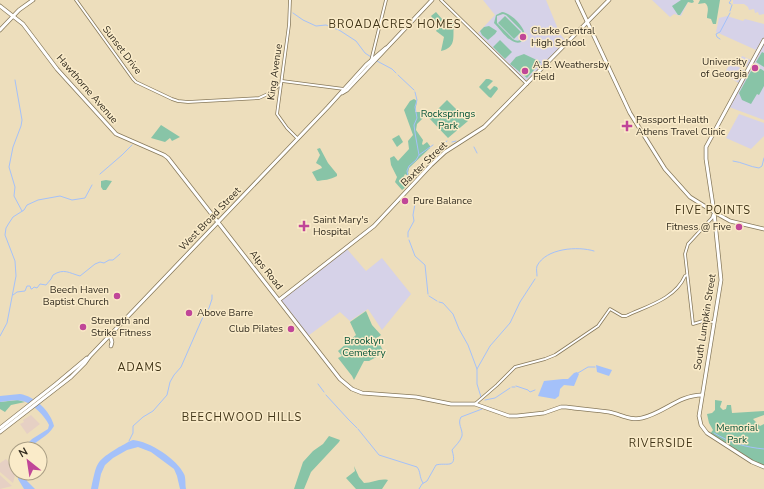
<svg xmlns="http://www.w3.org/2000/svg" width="764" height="489" viewBox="0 0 764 489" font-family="'Nunito Sans',sans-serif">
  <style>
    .industrial { fill: #e6d0c4 }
    .education { fill: #d6d2e8 }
    .green { fill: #88c4a7; fill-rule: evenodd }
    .water { fill: #a4c1fa }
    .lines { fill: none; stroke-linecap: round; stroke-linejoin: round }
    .stream { stroke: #a4c1fa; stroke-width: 1 }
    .minor-casing { stroke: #87795b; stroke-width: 3.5 }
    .major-casing { stroke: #87795b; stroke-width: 4.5 }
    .minor { stroke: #fff; stroke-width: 2 }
    .major { stroke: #fff; stroke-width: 3 }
    .poi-dot { fill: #c04698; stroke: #faebc9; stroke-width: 1.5 }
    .labels { text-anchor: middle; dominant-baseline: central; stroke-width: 3; stroke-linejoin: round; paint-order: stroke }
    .poi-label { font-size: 10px; fill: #332d20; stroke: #faebc9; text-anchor: start }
    .street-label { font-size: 10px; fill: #332d20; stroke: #faebc9 }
    .park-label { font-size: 10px; fill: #075539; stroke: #faebc9 }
    .neighbourhood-label { font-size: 11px; letter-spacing: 1px; fill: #403417; stroke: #faebc9 }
  </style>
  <rect width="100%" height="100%" fill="#eddebc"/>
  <g class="industrial">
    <polygon points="31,415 40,424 27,434 20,424 24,422 23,420"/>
    <polygon points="6,459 13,467 16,472 13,483 0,472 0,463"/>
    <polygon points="0,475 1,476 12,486 0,489"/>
  </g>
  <g class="education">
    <polygon points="483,0 546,0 560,34 566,41 527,80 525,80 478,33 495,15"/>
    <polygon points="652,0 689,0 681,16 674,14 670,17"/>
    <polygon points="733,0 764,0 764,14 759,15 758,12 755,13 754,9 749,10 748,7 744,4 733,4"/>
    <polygon points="727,16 743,21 745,19 764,24 764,120 729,107 740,84 724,74 731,62 745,71 747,67 739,62 742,56 751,60 756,50 716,32 719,18"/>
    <polygon points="739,114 764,123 764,136 751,149 726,138"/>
    <polygon points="347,249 366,271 382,258 411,294 382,330 368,309 350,321 340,312 308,336 282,302 282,299"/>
  </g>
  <g class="green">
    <polygon points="681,0 693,0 694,2 692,3 688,2 680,15 678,15 672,6"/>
    <path d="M700,0H720L716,24H713L711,19L707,18C707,13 710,7 705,3L698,4Z"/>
    <path d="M436,12L442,19L446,18L454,22C452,36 458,47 441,51L444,37L436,31L439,26L431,16Z"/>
    <path d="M502,12C511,13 525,27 525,36L521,42C511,46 501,30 494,23L496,15ZM503,14L506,15L522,31L523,36C521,41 517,42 513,39L497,23V16Z"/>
    <polygon points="505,16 521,32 514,39 498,23"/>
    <polygon points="489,26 497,31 495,34 488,40 482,35 480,31 484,27"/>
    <polygon points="500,40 512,52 505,59 493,47"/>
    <polygon points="762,52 764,53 764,67 756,62"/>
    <polygon points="524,54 541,62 527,78 510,64 516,57"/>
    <polygon points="756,68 761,69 764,71 764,86 759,95 757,94 751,104 742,100 739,93 751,71"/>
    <polygon points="486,79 489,79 493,81 487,87 490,90 494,86 497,87 498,89 491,98 489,97 479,87"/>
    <polygon points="414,99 417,101 415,112 421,112 424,117 417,124 416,130 423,140 422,144 423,145 427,142 430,146 430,148 409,168 408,173 413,179 405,174 403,178 407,185 406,187 402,190 395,182 397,177 391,165 390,158 394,156 398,161 409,149 408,141 413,135 404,110 410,101"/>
    <polygon points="447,100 468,121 448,138 429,118"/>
    <polygon points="161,125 180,137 172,141 170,138 165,142 151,138"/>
    <polygon points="399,135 403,142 397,147 392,139"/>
    <path d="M320,148L328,163L337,174V176C330,180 324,180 317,181L312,172L322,168L321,166L316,163L320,155L317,149Z"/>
    <polygon points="106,180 112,181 106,190 103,190 101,187 101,181"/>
    <polygon points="366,311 372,325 381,335 377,338 384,353 369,361 364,361 354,380 352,376 338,358 342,356 338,351 356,335 350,322"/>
    <polygon points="18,400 25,402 11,405 5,412 0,409 0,402"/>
    <polygon points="715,400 722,401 720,407 723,410 726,409 727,405 731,405 732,413 764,411 764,415 753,419 760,426 764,424 764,466 752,461 710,434 713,430 709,423 707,414 712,413 715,410"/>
    <polygon points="329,436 340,440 339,442 311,472 304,489 294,489 303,462 313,451 323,444"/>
    <path d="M354,466L359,477L364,483C372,483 380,478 388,480L382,489H356L346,478L355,471Z"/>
  </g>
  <g class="water">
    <polygon points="596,365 612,370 609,376 597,372"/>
    <polygon points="577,372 579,374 574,386 564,385 560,389 559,396 555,399 538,396 544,381 563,379 568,379 574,373"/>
    <path d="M20,394C35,396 51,412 54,426C48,437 36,440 29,449H22L32,439L48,429L49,425C45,416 33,404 23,401C16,399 7,401 0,402V396Z"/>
    <path d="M133,440C149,441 177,459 184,474C186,478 185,484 186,489H180L177,476L174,469L151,452L138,447L127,450L113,458L105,465L101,474L98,489H91C97,462 95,462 119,447C124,445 127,442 133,440Z"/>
    <polygon points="19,473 24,473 27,481 35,489 24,489 18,479"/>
  </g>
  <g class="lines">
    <g class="stream">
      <polyline points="731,0 729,3 731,4"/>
      <polyline points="730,11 732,5"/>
      <polyline points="293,13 303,20 316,26 326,25 339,30 356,41 365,53 371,57"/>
      <polyline points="720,39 717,37 716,34 720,32 730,13"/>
      <polyline points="377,61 392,69 396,73"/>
      <polyline points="398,75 414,90"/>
      <polyline points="15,80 22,120 21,126 13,147 9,167 15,187 14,196 22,211"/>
      <polyline points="415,92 417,100 415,107 417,118 414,125 415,133 419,155"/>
      <polyline points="452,142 456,141"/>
      <polyline points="440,146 447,141"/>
      <polyline points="474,147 477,153"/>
      <path d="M733,161C742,162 750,167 759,168L762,166L764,158"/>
      <polyline points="100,174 122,155 132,145"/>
      <polyline points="408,176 407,171 409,166 416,160 419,155 433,145"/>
      <polyline points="408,237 408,232 414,221 413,215 415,204"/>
      <polyline points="409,240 415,256 425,265 428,294"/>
      <path d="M537,276C537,273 536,269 537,266C546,248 578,246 594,251"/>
      <path d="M13,295L17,292L25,291L27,286H30L31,289H32L34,287L37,288L40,284L46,285L51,279L53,275C64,268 69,273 80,276L95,264L100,262L104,263L109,260H113L120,254"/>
      <polyline points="429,296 437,301"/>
      <polyline points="439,302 443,303 453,314 459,329 468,345 477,369 477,384 481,397"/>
      <polyline points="0,336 7,323 16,276 15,261 5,235 6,228 9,223 13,217 24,210 27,205 38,200 60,196 72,200 85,198 92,185"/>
      <polyline points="477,369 490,346 510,323 520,302 535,279"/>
      <polyline points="578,373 588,367 595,367"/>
      <polyline points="318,384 324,392"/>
      <polyline points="516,386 528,390 530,392 535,390"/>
      <polyline points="512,387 515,387"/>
      <polyline points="326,395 348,419 357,428"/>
      <polyline points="485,400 495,398 510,388"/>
      <path d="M358,429L379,455L417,467C421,472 419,477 423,483"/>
      <path d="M714,433C731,443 744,447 764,449"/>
      <polyline points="129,441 133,433 133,426 143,417 153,411 167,395 170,382 174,375 181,367 202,319 209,308 212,299 212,295"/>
      <path d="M419,489L422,484L427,481L436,465C446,462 458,470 452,450C455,446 460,442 462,436C463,429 457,424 461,417L482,409"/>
    </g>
    <g class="minor-casing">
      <g id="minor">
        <polyline points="76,0 133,79 136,82 172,99 178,101 188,102 259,98 270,93 281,84"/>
        <polyline points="290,0 289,25 277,114 287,128 297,138"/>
        <polyline points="441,0 527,84"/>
        <polyline points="371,61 386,0"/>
        <polyline points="282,81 344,89"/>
        <polyline points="713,215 712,218 688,244 685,254 693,324 703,321 714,322"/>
        <path d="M475,404L497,385L515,367L545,359L555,355L598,326L610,309L622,316H626C647,306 675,299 685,276L687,275"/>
      </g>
    </g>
    <g class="major-casing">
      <g id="major">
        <polyline points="577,0 630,113 665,169 690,197 714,212 730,221 764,229"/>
        <path d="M0,6L23,24L57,69L116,134L164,155L168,158L340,379L352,389L362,393L416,397L451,404H475L509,416H517L544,413L561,407H566C580,409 595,410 609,412C620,414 630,421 642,418C664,413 679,395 702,395"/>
        <polyline points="0,30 19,10 33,0"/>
        <polyline points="764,40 706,147 706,159 714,212 721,280 699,416 701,425 707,433 752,462 764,467"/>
        <polyline points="342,93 347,90 432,0"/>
        <polyline points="279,300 374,226 431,165 445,152 484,127 609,0"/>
        <polyline points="110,335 112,342 111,346"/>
        <polyline points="0,428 56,384 87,358"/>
        <polyline points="0,432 71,377 85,363 90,356 328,107 366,65 386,48"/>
      </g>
    </g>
    <use href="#minor" class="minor"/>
    <use href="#major" class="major"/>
  </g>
  <g class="poi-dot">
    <circle cx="523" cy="37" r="4"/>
    <circle cx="755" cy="68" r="4"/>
    <circle cx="525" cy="71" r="4"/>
    <path d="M625 120h4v4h4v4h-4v4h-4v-4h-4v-4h4z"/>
    <circle cx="405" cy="201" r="4"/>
    <path d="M302 220h4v4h4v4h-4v4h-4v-4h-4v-4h4z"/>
    <circle cx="739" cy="227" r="4"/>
    <circle cx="117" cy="296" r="4"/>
    <circle cx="189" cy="313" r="4"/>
    <circle cx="83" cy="327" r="4"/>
    <circle cx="291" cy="329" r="4"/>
  </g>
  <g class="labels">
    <g class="poi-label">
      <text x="531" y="31">Clarke Central<tspan x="531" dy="12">High School</tspan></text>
      <text x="747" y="62" text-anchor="end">University<tspan x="747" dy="12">of Georgia</tspan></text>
      <text x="533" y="65">A.B. Weathersby<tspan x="533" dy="12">Field</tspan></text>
      <text x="636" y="120">Passport Health<tspan x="636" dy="12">Athens Travel Clinic</tspan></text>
      <text x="413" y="201">Pure Balance</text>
      <text x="313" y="220">Saint Mary's<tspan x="313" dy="12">Hospital</tspan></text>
      <text x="731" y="227" text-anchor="end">Fitness @ Five</text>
      <text x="109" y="290" text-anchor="end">Beech Haven<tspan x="109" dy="12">Baptist Church</tspan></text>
      <text x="197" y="313">Above Barre</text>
      <text x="91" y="321">Strength and<tspan x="91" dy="12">Strike Fitness</tspan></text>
      <text x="283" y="329" text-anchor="end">Club Pilates</text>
    </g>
    <g class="street-label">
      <text transform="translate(122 50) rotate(53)">Sunset Drive</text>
      <text transform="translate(275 72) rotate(-82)">King Avenue</text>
      <text transform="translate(87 89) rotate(49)">Hawthorne Avenue</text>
      <text transform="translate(424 164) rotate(-44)">Baxter Street</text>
      <text transform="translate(210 219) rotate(-46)">West Broad Street</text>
      <text transform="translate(266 270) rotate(52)">Alps Road</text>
      <text transform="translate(705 322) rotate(-81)">South Lumpkin Street</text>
    </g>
    <g class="park-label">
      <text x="448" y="114">Rocksprings<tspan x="448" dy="12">Park</tspan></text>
      <text x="364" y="341">Brooklyn<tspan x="364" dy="12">Cemetery</tspan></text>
      <text x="737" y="428">Memorial<tspan x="737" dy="12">Park</tspan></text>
    </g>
    <g class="neighbourhood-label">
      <text x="395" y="24">BROADACRES HOMES</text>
      <text x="713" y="210">FIVE POINTS</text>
      <text x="140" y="367">ADAMS</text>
      <text x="242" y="417">BEECHWOOD HILLS</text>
      <text x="661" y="443">RIVERSIDE</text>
    </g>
  </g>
  <g transform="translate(28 461) rotate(330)"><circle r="19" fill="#faebc9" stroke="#aa9f85"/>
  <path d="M0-3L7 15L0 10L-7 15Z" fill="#c04698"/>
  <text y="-6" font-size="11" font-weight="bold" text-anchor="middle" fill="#332d20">N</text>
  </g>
</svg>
